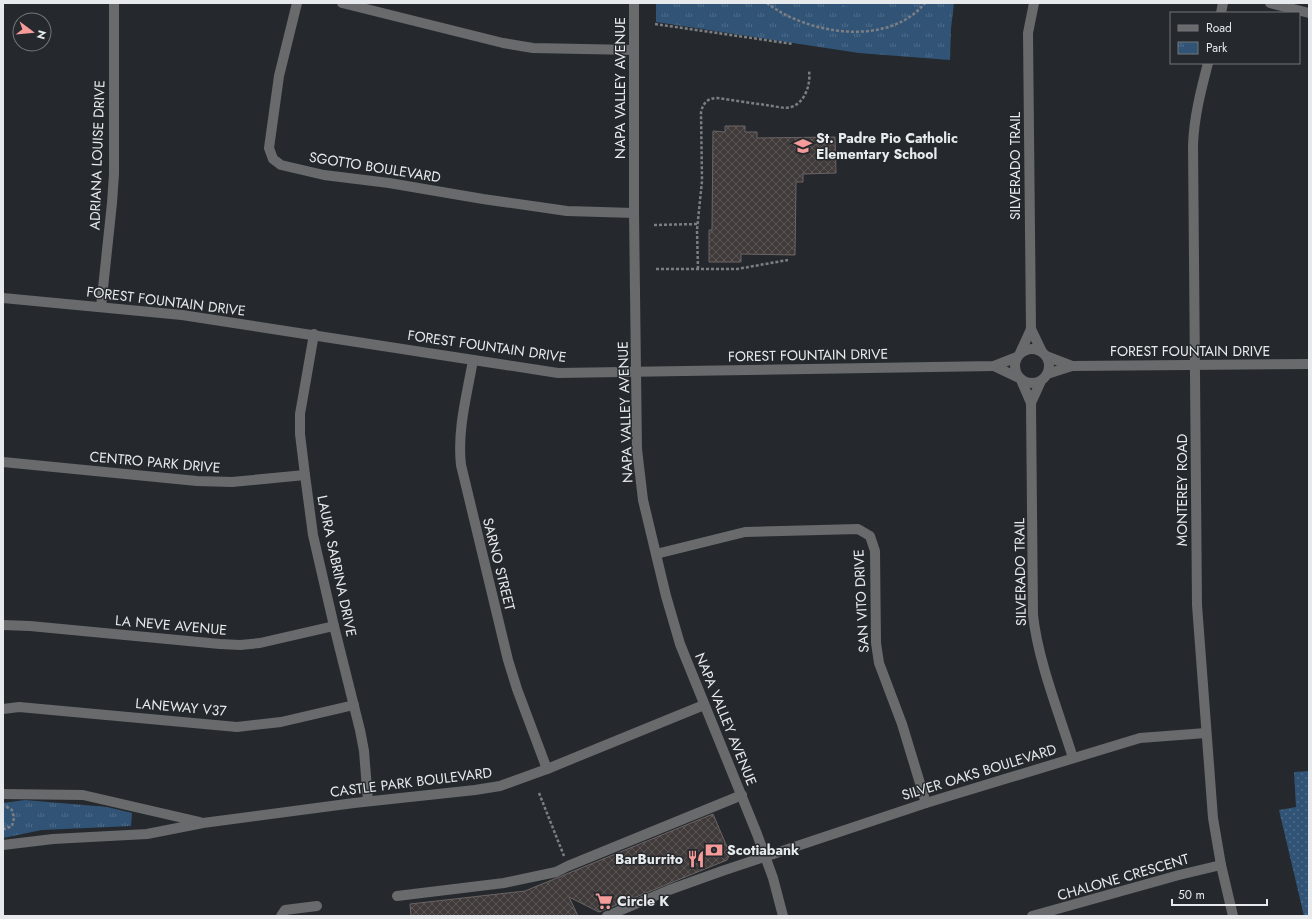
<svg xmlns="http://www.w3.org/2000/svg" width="1312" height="919" viewBox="0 0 1312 919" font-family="Jost,sans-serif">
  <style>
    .grass { fill: url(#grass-dots) }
    .park { fill: url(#park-tufts) }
    .garden { fill: #315476 }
    .building { fill: url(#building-cross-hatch); stroke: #6c6464 }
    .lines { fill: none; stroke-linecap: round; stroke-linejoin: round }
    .path { stroke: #7b7e82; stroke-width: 2.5; stroke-dasharray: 3 2; stroke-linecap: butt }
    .minor { stroke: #686a6c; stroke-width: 10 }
    .labels { text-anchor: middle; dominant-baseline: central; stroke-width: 3; stroke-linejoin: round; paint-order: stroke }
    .street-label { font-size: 14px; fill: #e7eaed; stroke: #25292d }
    .poi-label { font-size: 14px; font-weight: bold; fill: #e7eaed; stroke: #25292d; text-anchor: start }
  </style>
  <defs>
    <pattern id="grass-dots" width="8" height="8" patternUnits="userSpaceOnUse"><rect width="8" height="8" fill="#315476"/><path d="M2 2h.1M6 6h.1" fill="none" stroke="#4f6d8a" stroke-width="1.8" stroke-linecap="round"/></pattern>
    <pattern id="park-tufts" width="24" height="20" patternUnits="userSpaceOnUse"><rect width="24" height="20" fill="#315476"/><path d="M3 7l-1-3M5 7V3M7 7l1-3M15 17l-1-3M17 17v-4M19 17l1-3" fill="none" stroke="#4f6d8a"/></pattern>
    <pattern id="building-cross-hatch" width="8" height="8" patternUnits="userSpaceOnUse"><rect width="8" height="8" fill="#413a3a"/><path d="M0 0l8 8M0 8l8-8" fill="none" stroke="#5c5757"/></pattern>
  </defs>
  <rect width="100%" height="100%" fill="#25292d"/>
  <polygon class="grass" points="1309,771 1309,916 1304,916 1279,810 1296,807 1294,772"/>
  <g class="park">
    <polygon points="656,3 954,3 951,28 950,60 859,53 656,22"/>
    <polygon points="25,800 107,807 132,813 131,826 42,830 3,838 3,803"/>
  </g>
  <polygon class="garden" points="835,3 880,3 877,15"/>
  <g class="building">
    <polygon points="725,126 745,126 745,132 757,132 757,138 835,137 836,173 803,174 803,182 796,182 795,255 741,254 741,262 709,262 709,230 712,230 713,131 725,132"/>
    <polygon points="713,814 730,854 727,860 599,912 569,897 578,916 411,916 410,904 525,891"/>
  </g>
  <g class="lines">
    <g class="path">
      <path d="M767,3C807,34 888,48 925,3"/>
      <polyline points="655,24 793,44"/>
      <polyline points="654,225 698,224"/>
      <polyline points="656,269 737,269 788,260"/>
      <path d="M698,269L697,230L702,181L701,112C703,103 708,98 717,98C733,100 750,103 766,105C774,106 784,109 791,107C805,103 811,84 809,71"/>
      <polyline points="539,793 564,856"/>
      <polyline points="3,828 5,829 12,826 14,818 12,810 5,806"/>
    </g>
    <g class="minor">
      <polyline points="297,3 279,76 269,148 273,159 281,165 324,175 389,183 483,199 567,211 634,213"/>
      <polyline points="342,3 503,43 533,48 634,50"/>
      <polyline points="634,3 634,213 637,449 643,500 666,596 680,644 757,834 773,878 783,916"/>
      <polyline points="1270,3 1309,13"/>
      <polyline points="1221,13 1223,3"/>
      <path d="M1208,63C1201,90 1194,117 1193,145L1197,605L1213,818L1221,865L1233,916"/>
      <polyline points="3,298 182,315 558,373 994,366 1017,357"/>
      <polyline points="101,307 112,203 114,174 114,3"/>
      <polyline points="1031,329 1042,352"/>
      <polyline points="314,334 300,414 300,434 305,475 313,535 334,626 360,730 364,751 368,801"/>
      <circle cx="1032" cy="366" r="17"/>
      <polyline points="1020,353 1031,329 1028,33 1034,3"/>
      <polyline points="1046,356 1072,366"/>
      <path d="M473,360C467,395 457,430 461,465L508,660L517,689L547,769"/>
      <polyline points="994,366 1017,377"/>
      <polyline points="1047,374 1072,366 1309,364"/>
      <polyline points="1021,380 1031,403"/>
      <path d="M1041,381L1031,403L1033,615C1038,661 1059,713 1073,758"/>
      <polyline points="3,462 197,481 232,482 305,475"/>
      <polyline points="656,554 745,532 858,529 870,536 875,551 876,643 879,663 902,724 926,803"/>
      <polyline points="3,625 30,626 220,644 240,645 260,643 334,626"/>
      <polyline points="3,709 19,707 237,727 281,722 354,705"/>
      <polyline points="3,794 83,795 200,822"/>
      <polyline points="3,845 53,839 147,834 203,823 354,803 475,790 500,786 547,769 704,705"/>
      <polyline points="397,896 504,883 556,872 568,866 742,795"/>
      <polyline points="281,916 285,910 317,906"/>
      <polyline points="607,916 669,890 722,871 926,803 1140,738 1206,733"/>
      <polyline points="1032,916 1179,875 1221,865"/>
    </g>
  </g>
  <defs>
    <g id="school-bare" transform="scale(1.38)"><path d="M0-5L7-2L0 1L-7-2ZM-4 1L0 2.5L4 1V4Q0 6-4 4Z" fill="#f59b99" stroke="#25292d" stroke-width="2.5" paint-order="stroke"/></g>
    <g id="bank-bare" transform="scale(1.38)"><path d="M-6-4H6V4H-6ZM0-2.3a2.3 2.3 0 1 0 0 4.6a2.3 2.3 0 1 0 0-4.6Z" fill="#f59b99" stroke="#25292d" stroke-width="2.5" paint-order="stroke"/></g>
    <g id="restaurant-bare" transform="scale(1.38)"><path d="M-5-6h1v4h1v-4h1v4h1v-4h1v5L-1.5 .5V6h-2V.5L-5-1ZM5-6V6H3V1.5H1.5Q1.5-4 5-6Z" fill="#f59b99" stroke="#25292d" stroke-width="2.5" paint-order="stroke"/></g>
    <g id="supermarket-bare" transform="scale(1.38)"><path d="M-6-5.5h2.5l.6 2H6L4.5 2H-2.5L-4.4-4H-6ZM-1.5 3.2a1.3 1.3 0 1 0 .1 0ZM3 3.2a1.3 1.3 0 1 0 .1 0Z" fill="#f59b99" stroke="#25292d" stroke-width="2.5" paint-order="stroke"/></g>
  </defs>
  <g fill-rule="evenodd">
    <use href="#school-bare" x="803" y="146"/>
    <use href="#bank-bare" x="714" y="850"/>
    <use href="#restaurant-bare" x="696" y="859"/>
    <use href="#supermarket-bare" x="604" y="901"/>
  </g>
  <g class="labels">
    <g class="street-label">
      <text transform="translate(620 88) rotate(-90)">NAPA VALLEY AVENUE</text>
      <text transform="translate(97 155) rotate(-88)">ADRIANA LOUISE DRIVE</text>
      <text transform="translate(1015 166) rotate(-90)">SILVERADO TRAIL</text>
      <text transform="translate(375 167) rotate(9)">SGOTTO BOULEVARD</text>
      <text transform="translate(166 301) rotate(7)">FOREST FOUNTAIN DRIVE</text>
      <text transform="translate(487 346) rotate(8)">FOREST FOUNTAIN DRIVE</text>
      <text x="1190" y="351">FOREST FOUNTAIN DRIVE</text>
      <text transform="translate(808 355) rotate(-1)">FOREST FOUNTAIN DRIVE</text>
      <text transform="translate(625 412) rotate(-92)">NAPA VALLEY AVENUE</text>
      <text transform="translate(155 462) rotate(5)">CENTRO PARK DRIVE</text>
      <text transform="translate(1182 490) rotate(-90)">MONTEREY ROAD</text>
      <text transform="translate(499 564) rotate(76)">SARNO STREET</text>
      <text transform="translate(337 566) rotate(78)">LAURA SABRINA DRIVE</text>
      <text transform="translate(1020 572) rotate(-91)">SILVERADO TRAIL</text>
      <text transform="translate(861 601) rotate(-93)">SAN VITO DRIVE</text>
      <text transform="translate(171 625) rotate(5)">LA NEVE AVENUE</text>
      <text transform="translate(181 707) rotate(5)">LANEWAY V37</text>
      <text transform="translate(726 719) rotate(68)">NAPA VALLEY AVENUE</text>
      <text transform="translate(979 772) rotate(-17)">SILVER OAKS BOULEVARD</text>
      <text transform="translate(411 782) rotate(-7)">CASTLE PARK BOULEVARD</text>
      <text transform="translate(1123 877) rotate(-16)">CHALONE CRESCENT</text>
    </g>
    <g class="poi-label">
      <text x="816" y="138">St. Padre Pio Catholic<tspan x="816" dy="16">Elementary School</tspan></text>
      <text x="727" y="850">Scotiabank</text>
      <text x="683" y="859" text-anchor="end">BarBurrito</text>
      <text x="617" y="901">Circle K</text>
    </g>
  </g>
  <rect width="1312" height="919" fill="none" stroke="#e7eaed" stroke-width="8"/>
  <rect x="1170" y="12" width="130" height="52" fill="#25292d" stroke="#73767a"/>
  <rect x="1178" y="25" width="20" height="6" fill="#686a6c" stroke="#73767a"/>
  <text x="1206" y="32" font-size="12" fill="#e7eaed">Road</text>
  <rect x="1178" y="42" width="20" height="12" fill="url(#park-tufts)" stroke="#73767a"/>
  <text x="1206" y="52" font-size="12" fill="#e7eaed">Park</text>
  <g transform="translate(32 32) rotate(106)"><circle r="19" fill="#25292d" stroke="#73767a"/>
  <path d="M0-3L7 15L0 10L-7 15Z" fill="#f59b99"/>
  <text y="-6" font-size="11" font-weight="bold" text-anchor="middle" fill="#e7eaed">N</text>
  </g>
  <path d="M1172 899v6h95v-6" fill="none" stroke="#e7eaed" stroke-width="2"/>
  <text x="1178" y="899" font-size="12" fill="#e7eaed" stroke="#25292d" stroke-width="3" paint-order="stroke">50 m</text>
</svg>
